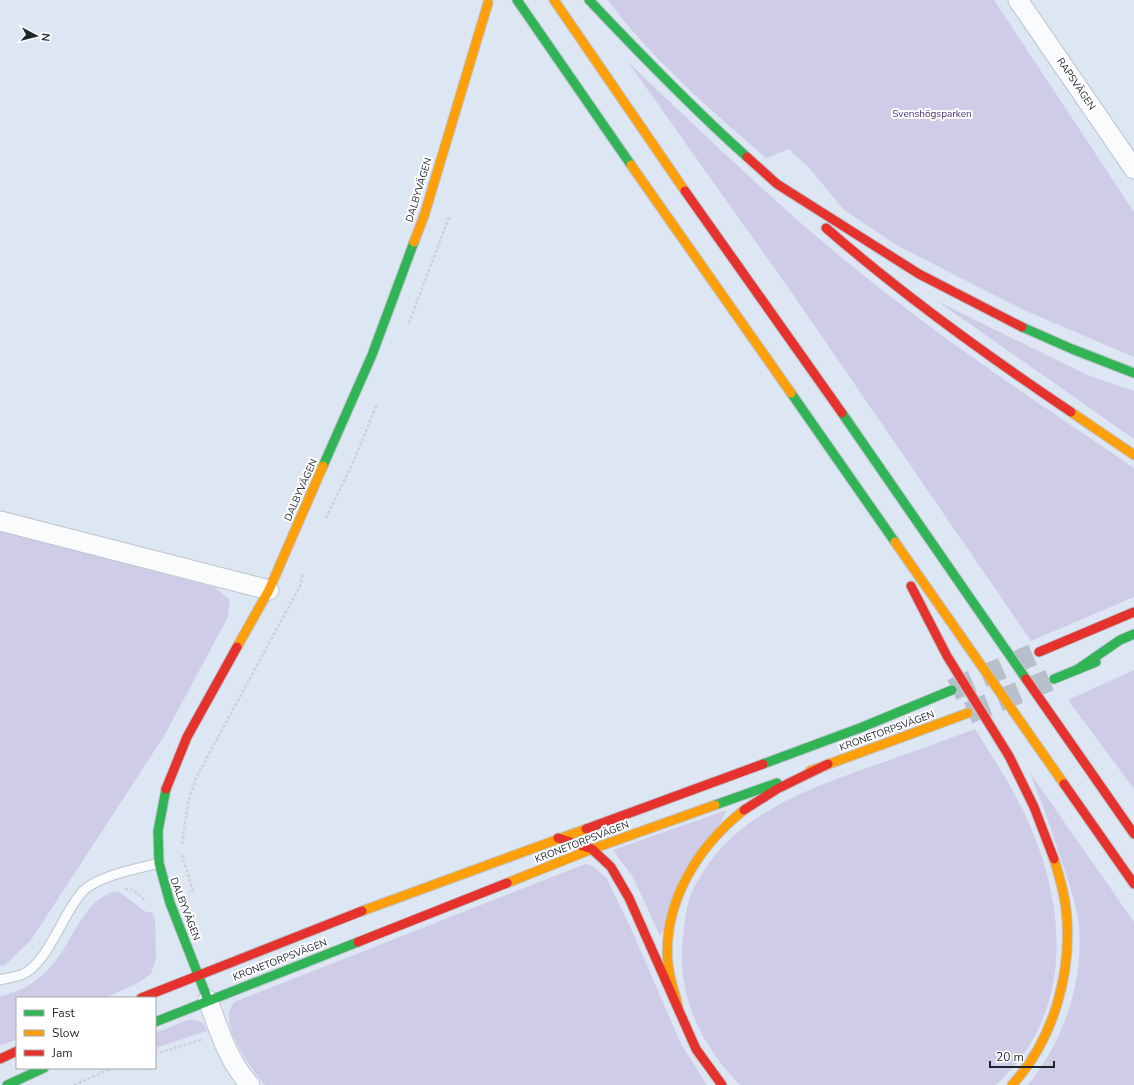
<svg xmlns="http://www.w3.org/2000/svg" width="1134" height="1085" viewBox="0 0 1134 1085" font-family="'Nunito Sans',sans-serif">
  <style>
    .green { fill: #cecce7 }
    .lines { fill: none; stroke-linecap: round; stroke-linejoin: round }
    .secondary-tunnel { stroke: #b7bfcb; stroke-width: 22; stroke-dasharray: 22 11; stroke-linecap: butt }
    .lane-casing { stroke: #bdc4ce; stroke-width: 11 }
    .street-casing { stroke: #bdc4ce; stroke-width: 21 }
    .fast-casing { stroke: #bdc4ce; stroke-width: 11 }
    .slow-casing { stroke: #bdc4ce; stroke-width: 11 }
    .jam-casing { stroke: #bdc4ce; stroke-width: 11 }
    .path { stroke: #ced1d4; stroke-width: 2.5; stroke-dasharray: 3 2; stroke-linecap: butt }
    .lane { stroke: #fafbfd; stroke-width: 9 }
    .street { stroke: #fafbfd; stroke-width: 19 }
    .fast { stroke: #30b455; stroke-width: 9 }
    .slow { stroke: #ff9f0a; stroke-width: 9 }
    .jam { stroke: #e5322d; stroke-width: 9 }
    .labels { text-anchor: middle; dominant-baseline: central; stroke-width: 4; stroke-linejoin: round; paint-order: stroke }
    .street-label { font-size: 10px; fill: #1e242c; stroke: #fff }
    .park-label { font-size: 10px; fill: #4c327b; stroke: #fff }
  </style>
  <rect width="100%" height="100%" fill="#dde6f3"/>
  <g class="green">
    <path d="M608,0H994L1134,212V357L1026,311L898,246L844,210L810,169L789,149L766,158C710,109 652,60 608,0Z"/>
    <path d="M628,62C711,141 795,223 886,293C966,356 1051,411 1134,468V597L1031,641L792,293Z"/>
    <polygon points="937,301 1087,375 1134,391 1134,439"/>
    <polygon points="0,531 214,587 230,600 228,617 164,736 31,940 5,965 0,966"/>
    <polygon points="1134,670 1134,789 1068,700"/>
    <path d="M975,729C989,752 1005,775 1017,799C1057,873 1076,971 1029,1046C1020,1060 1008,1073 996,1085H740C704,1049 679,1000 682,948C683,933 685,918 688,903C692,889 701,875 709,863C747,812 804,791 861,770C899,757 937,743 975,729Z"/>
    <path d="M1030,773L1134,922V1085H1028C1063,1042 1084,982 1079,926C1076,901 1067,877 1059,853C1050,826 1041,799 1030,773Z"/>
    <polygon points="727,810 660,936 633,877 613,850"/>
    <path d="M585,864L593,866L607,879L633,933L681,1044L707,1085H265C251,1068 216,1023 234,1002Z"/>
    <path d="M118,891L146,912H152L155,919L156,958L151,974L138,983L105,998H17V1039L0,1046V996C5,996 10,993 15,992C31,986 43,976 54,963C74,939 84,897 118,891Z"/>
    <polygon points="188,1020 196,1020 203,1023 207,1031 155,1048 155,1033"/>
  </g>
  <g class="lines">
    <g class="secondary-tunnel">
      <polyline points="952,690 1039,652"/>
      <polyline points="968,713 1050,680"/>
    </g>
    <g class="lane-casing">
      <path id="lane" d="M0,980C7,978 14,977 21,975C48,965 63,911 84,890C101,875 137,869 159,863"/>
    </g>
    <g class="street-casing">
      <g id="street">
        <polyline points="1018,0 1134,169"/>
        <polyline points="0,521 269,590"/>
        <path d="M208,1000C219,1030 228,1061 250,1085"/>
      </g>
    </g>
    <g class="fast-casing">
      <g id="fast">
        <polyline points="517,0 631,165"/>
        <path d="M589,0C640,54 691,107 747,157"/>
        <polyline points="1022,327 1072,349 1134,373"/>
        <polyline points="791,393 895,542"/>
        <polyline points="842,413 1026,679"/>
        <polyline points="323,466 372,355 414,242"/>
        <polyline points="1078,669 1120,640 1134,634"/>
        <polyline points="1054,679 1096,662"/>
        <polyline points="763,764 860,728 952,690"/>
        <polyline points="166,789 158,831 159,863 170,903 208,1000"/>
        <polyline points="715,805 777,783"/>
        <polyline points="155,1022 358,942"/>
        <polyline points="7,1085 44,1068"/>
      </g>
    </g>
    <g class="slow-casing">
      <g id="slow">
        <polyline points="554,0 685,191"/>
        <polyline points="631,165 791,393"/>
        <polyline points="414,242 424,216 488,3"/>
        <polyline points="1071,412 1134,455"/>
        <polyline points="895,542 1064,784"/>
        <polyline points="237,647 269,590 323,466"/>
        <polyline points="810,771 968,713"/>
        <polyline points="507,883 592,849 715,805"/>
        <polyline points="362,911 586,829"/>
        <path d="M678,1007C675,993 670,980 668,965C662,904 697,847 744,810"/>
        <path d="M1012,1085C1054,1039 1073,971 1066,909C1064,892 1059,875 1054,859"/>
      </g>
    </g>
    <g class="jam-casing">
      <g id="jam">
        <polyline points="747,157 777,184 919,274 1022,327"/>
        <polyline points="685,191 842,413"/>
        <path d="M826,228C903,295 986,355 1071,412"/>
        <polyline points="911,586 947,656 1009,756 1034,807 1054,859"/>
        <polyline points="1039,652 1134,612"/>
        <polyline points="1026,679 1134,834"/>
        <polyline points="1064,784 1134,884"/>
        <polyline points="166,789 187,737 237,647"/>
        <polyline points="744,810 777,789 828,764"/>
        <polyline points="586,829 763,764"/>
        <polyline points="558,838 592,849 611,867 629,898 696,1049 722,1085"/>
        <polyline points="358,942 507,883"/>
        <polyline points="141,998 362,911"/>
        <polyline points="0,1059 17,1051"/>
      </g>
    </g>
    <g class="path">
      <polyline points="409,323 449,217"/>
      <polyline points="326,518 354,460 377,404"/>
      <polyline points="182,844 188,803 196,778 300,586 303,572"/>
      <polyline points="182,855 193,891 189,892"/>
      <polyline points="125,889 133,890 146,901"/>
      <polyline points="155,1054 201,1040"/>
      <polyline points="74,1085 112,1068"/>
    </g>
    <use href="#lane" class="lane"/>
    <use href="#street" class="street"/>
    <use href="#fast" class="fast"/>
    <use href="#slow" class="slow"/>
    <use href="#jam" class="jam"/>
  </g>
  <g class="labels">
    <g class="street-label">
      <text transform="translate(1076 84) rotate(56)">RAPSVÄGEN</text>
      <text transform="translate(419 190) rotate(-73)">DALBYVÄGEN</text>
      <text transform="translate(301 490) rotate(-66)">DALBYVÄGEN</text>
      <text transform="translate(887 731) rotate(-20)">KRONETORPSVÄGEN</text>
      <text transform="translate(582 842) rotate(-21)">KRONETORPSVÄGEN</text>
      <text transform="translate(185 909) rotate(69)">DALBYVÄGEN</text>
      <text transform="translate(280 960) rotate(-21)">KRONETORPSVÄGEN</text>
    </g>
    <g class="park-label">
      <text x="932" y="114">Svenshögsparken</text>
    </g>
  </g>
  <rect x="16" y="997" width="140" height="72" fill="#ffffff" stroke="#a5a7ab"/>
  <rect x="24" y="1010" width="20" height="6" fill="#30b455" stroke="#a5a7ab"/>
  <text x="52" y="1017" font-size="12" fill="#1e242c">Fast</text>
  <rect x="24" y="1030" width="20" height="6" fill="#ff9f0a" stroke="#a5a7ab"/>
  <text x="52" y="1037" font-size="12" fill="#1e242c">Slow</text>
  <rect x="24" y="1050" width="20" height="6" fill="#e5322d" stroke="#a5a7ab"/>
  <text x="52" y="1057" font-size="12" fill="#1e242c">Jam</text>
  <g transform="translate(36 36) rotate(97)" stroke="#ffffff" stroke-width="3" paint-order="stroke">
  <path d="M0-3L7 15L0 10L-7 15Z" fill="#1e242c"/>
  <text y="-6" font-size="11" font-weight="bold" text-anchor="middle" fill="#1e242c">N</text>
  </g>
  <path d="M990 1061v6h64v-6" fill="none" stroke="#1e242c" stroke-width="2"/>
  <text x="996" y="1061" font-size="12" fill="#1e242c" stroke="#ffffff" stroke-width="3" paint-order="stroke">20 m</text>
</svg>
